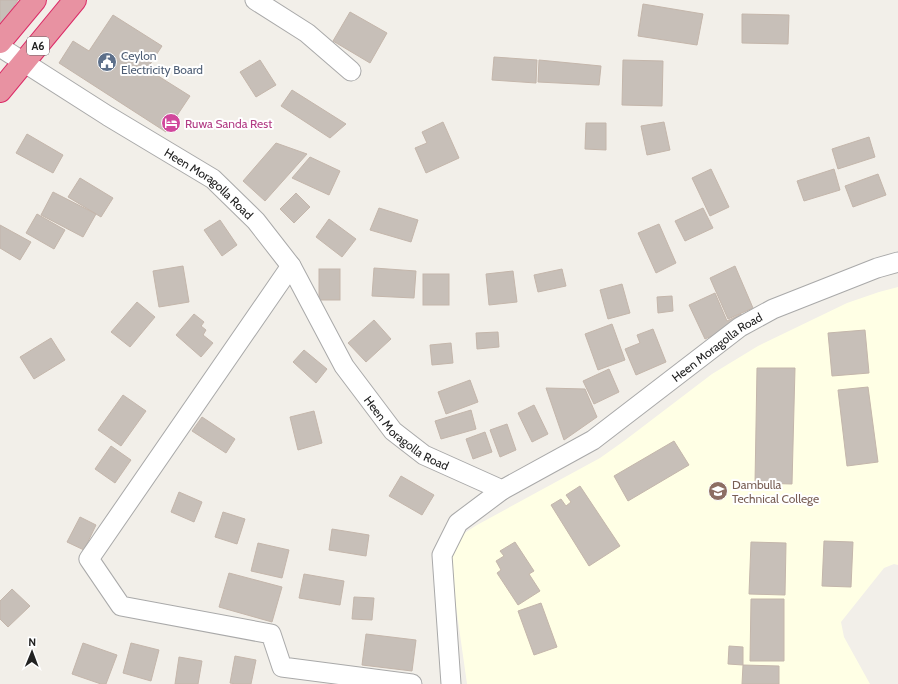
<svg xmlns="http://www.w3.org/2000/svg" width="898" height="684" viewBox="0 0 898 684" font-family="Cabin,sans-serif">
  <style>
    .education { fill: #ffffe5 }
    .building { fill: #c7bfb8; stroke: #c4b6ab }
    .lines { fill: none; stroke-linecap: round; stroke-linejoin: round }
    .minor-casing { stroke: #a9a9a9; stroke-width: 21 }
    .highway-casing { stroke: #dc2a67; stroke-width: 24 }
    .minor { stroke: #fff; stroke-width: 19 }
    .highway { stroke: #e892a2; stroke-width: 22 }
    .labels { text-anchor: middle; dominant-baseline: central; stroke-width: 4; stroke-linejoin: round; paint-order: stroke }
    .shield { fill: #fff; stroke: #646464; stroke-width: 1 }
    .shield-label { font-size: 11px; font-weight: bold; fill: #222 }
    .service-label { font-size: 12px; fill: #4e5e75; stroke: #fff; text-anchor: start }
    .hotel-label { font-size: 12px; fill: #b23c85; stroke: #fff; text-anchor: start }
    .street-label { font-size: 12px; fill: #222; stroke: #fff }
    .education-label { font-size: 12px; fill: #785e54; stroke: #fff; text-anchor: start }
  </style>
  <rect width="100%" height="100%" fill="#f2efe9"/>
  <polygon class="education" points="898,287 898,565 894,564 884,568 841,622 844,637 870,684 467,684 451,571 452,549 463,534 477,525 600,458 624,441 712,374 758,346 847,303 879,292"/>
  <g class="building">
    <polygon points="0,0 18,0 1,25 0,25"/>
    <polygon points="643,4 703,14 697,45 638,36"/>
    <polygon points="350,12 387,33 370,63 333,41"/>
    <polygon points="742,14 789,15 788,44 742,43"/>
    <polygon points="113,15 162,46 147,69 190,96 166,132 59,63 73,41 89,51"/>
    <polygon points="494,57 537,60 536,83 492,80"/>
    <polygon points="260,60 276,85 256,97 240,72"/>
    <polygon points="539,60 601,66 599,85 538,82"/>
    <polygon points="623,60 663,61 662,106 622,105"/>
    <polygon points="292,90 346,124 330,138 281,106"/>
    <polygon points="443,122 459,158 426,173 415,148 427,143 422,132"/>
    <polygon points="664,122 670,150 647,155 641,126"/>
    <polygon points="586,123 606,123 606,150 585,149"/>
    <polygon points="27,134 63,155 53,173 16,153"/>
    <polygon points="869,137 875,157 838,169 832,149"/>
    <polygon points="276,143 307,154 265,201 243,181"/>
    <polygon points="310,157 340,171 329,195 292,178"/>
    <polygon points="711,169 729,207 710,216 692,178"/>
    <polygon points="834,169 840,190 804,201 797,181"/>
    <polygon points="878,174 886,195 853,207 845,186"/>
    <polygon points="80,178 113,198 101,217 68,197"/>
    <polygon points="53,192 96,214 83,237 41,215"/>
    <polygon points="296,193 310,207 294,223 280,209"/>
    <polygon points="379,208 418,220 411,242 370,230"/>
    <polygon points="703,208 713,228 685,241 675,221"/>
    <polygon points="37,214 65,230 54,249 26,233"/>
    <polygon points="329,219 356,239 342,257 316,237"/>
    <polygon points="220,220 237,245 222,256 204,230"/>
    <polygon points="659,224 676,263 656,273 638,233"/>
    <polygon points="0,225 31,242 20,260 0,248"/>
    <polygon points="183,266 189,302 159,307 153,271"/>
    <polygon points="735,266 753,308 728,319 710,278"/>
    <polygon points="374,268 416,271 414,298 372,296"/>
    <rect x="319" y="269" width="21" height="31"/>
    <polygon points="562,269 566,286 538,292 534,275"/>
    <polygon points="513,271 517,302 489,305 486,274"/>
    <rect x="423" y="274" width="26" height="31"/>
    <polygon points="622,284 630,313 608,319 600,290"/>
    <polygon points="715,293 727,321 741,314 744,321 705,339 689,305"/>
    <polygon points="672,296 673,311 658,313 657,297"/>
    <polygon points="137,302 155,317 130,347 111,332"/>
    <polygon points="194,314 204,322 201,326 206,330 203,335 213,343 201,357 176,335"/>
    <polygon points="374,320 391,339 366,362 348,343"/>
    <polygon points="612,324 625,360 598,370 585,334"/>
    <polygon points="653,329 666,362 636,375 625,349 640,343 637,335"/>
    <polygon points="865,330 869,373 832,376 828,333"/>
    <polygon points="498,332 499,347 477,349 476,333"/>
    <polygon points="51,338 65,360 34,379 20,357"/>
    <polygon points="451,343 453,363 432,365 430,345"/>
    <polygon points="304,350 327,369 316,383 293,362"/>
    <polygon points="757,368 795,368 792,484 755,483"/>
    <polygon points="609,369 619,392 594,404 583,381"/>
    <polygon points="470,380 478,402 446,414 438,392"/>
    <polygon points="868,387 878,462 847,466 838,390"/>
    <polygon points="546,388 585,389 597,417 564,440"/>
    <polygon points="123,395 146,411 121,446 98,430"/>
    <polygon points="534,405 548,434 532,442 518,413"/>
    <polygon points="471,410 476,429 441,439 435,421"/>
    <polygon points="314,411 322,443 298,450 290,417"/>
    <polygon points="202,417 235,439 226,453 192,431"/>
    <polygon points="507,424 516,450 500,457 490,430"/>
    <polygon points="485,432 492,452 473,459 466,439"/>
    <polygon points="674,441 689,465 628,501 614,476"/>
    <polygon points="111,446 131,460 115,483 95,469"/>
    <polygon points="401,476 434,495 422,515 389,496"/>
    <polygon points="580,486 620,546 589,566 551,505 561,499 566,506 571,502 566,495"/>
    <polygon points="179,492 202,502 194,522 171,512"/>
    <polygon points="223,512 245,519 237,544 215,537"/>
    <polygon points="80,517 96,525 84,550 67,542"/>
    <polygon points="332,529 369,535 366,556 329,550"/>
    <polygon points="824,541 853,542 851,587 822,586"/>
    <polygon points="515,542 534,571 529,574 540,591 518,605 497,573 501,570 496,561 504,556 500,551"/>
    <polygon points="751,542 786,543 785,595 749,594"/>
    <polygon points="258,543 289,550 282,578 251,571"/>
    <polygon points="229,573 282,587 272,622 219,607"/>
    <polygon points="304,574 344,581 340,605 299,598"/>
    <polygon points="12,589 30,606 8,627 0,619 0,601"/>
    <polygon points="354,597 374,598 372,620 352,619"/>
    <polygon points="751,599 784,599 784,661 750,661"/>
    <polygon points="541,603 557,647 534,655 518,611"/>
    <polygon points="366,634 416,640 412,671 362,665"/>
    <polygon points="83,643 117,655 106,684 101,684 72,674"/>
    <polygon points="131,643 159,650 151,681 123,673"/>
    <polygon points="729,646 743,647 743,665 728,664"/>
    <polygon points="235,656 256,660 251,684 236,684 230,683"/>
    <polygon points="179,657 202,661 198,684 175,684"/>
    <polygon points="743,665 779,666 779,684 742,684"/>
  </g>
  <g class="lines">
    <g class="minor-casing">
      <g id="minor">
        <polyline points="255,0 307,33 351,71"/>
        <path id="s1" d="M0,47L108,116L213,179L256,221L291,266L344,366L393,431L424,455L502,490L593,440L740,327L773,309L877,268L898,262"/>
        <polyline points="291,266 89,559 121,606 271,634 282,667 412,684"/>
        <polyline points="451,684 442,555 458,523 502,490"/>
      </g>
    </g>
    <g class="highway-casing">
      <g id="highway">
        <polyline points="0,42 35,0"/>
        <polyline points="0,91 75,0"/>
      </g>
    </g>
    <use href="#minor" class="minor"/>
    <use href="#highway" class="highway"/>
  </g>
  <defs>
    <g id="civic-disc" transform="scale(1)"><circle r="9.5" fill="#5c6f8a" stroke="#fff"/><path d="M-.6-6.5H3V-4.5H.6V-3L4-1V1h2V6H-6V1h2V-1L-.6-3ZM-1.2 2.5V6h2.4V2.5Z" fill="#fff"/></g>
    <g id="hotel-disc" transform="scale(1)"><circle r="9.5" fill="#d1479c" stroke="#fff"/><path d="M-6-4.5h1.5V1H6V5H4.5V3h-9V5H-6ZM-4 0a1.8 1.8 0 1 1 3.6 0ZM.5 0V-2.5h3Q6-2.5 6 0Z" fill="#fff"/></g>
    <g id="university-disc" transform="scale(1)"><circle r="9.5" fill="#8d6e63" stroke="#fff"/><path d="M0-5L7-2L0 1L-7-2ZM-4 1L0 2.5L4 1V4Q0 6-4 4Z" fill="#fff"/></g>
  </defs>
  <g fill-rule="evenodd">
    <use href="#civic-disc" x="107" y="62"/>
    <use href="#hotel-disc" x="171" y="123"/>
    <use href="#university-disc" x="718" y="491"/>
  </g>
  <g class="labels">
    <rect class="shield" x="27" y="37" width="22" height="18" rx="3"/>
    <g class="shield-label">
      <text x="38" y="46">A6</text>
    </g>
    <g class="service-label">
      <text x="121" y="55">Ceylon<tspan x="121" dy="14">Electricity Board</tspan></text>
    </g>
    <g class="hotel-label">
      <text x="185" y="123">Ruwa Sanda Rest</text>
    </g>
    <g class="street-label">
      <text stroke="none"><textPath href="#s1" startOffset="250">Heen Moragolla Road</textPath></text>
      <text stroke="none"><textPath href="#s1" startOffset="946">Heen Moragolla Road</textPath></text>
      <text stroke="none"><textPath href="#s1" startOffset="574">Heen Moragolla Road</textPath></text>
    </g>
    <g class="education-label">
      <text x="732" y="484">Dambulla<tspan x="732" dy="14">Technical College</tspan></text>
    </g>
  </g>
  <g transform="translate(32 652) rotate(1)" stroke="#ffffff" stroke-width="3" paint-order="stroke">
  <path d="M0-3L7 15L0 10L-7 15Z" fill="#222222"/>
  <text y="-6" font-size="11" font-weight="bold" text-anchor="middle" fill="#222222">N</text>
  </g>
</svg>
